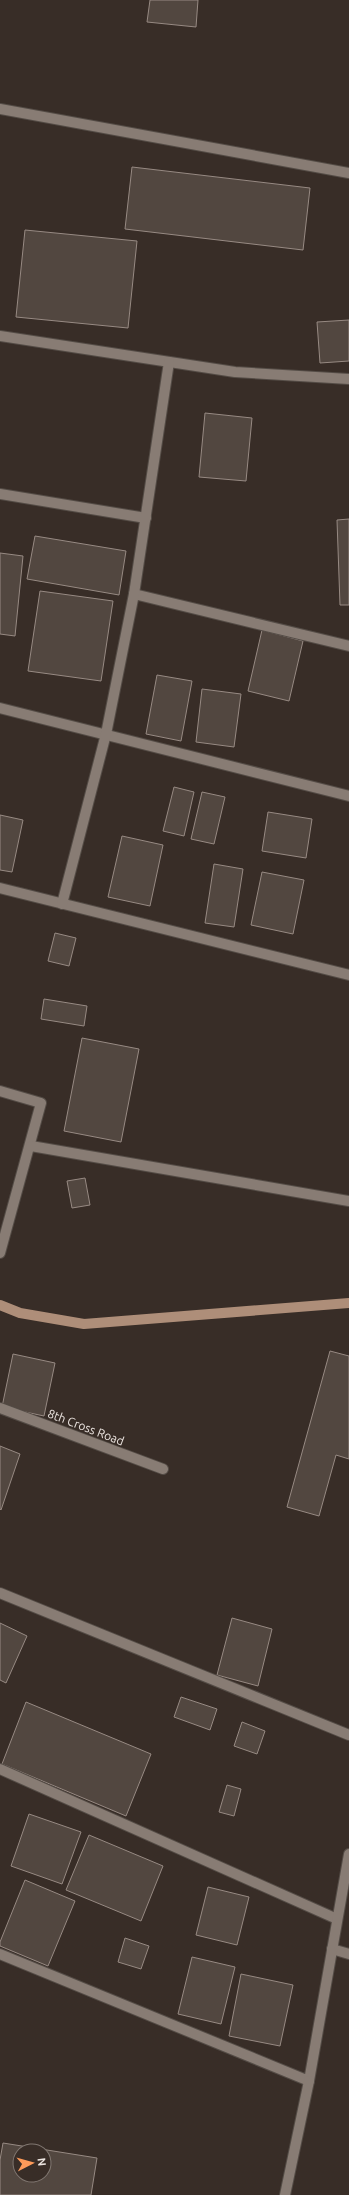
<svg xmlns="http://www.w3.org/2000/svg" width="349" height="2195" viewBox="0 0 349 2195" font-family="Ubuntu,sans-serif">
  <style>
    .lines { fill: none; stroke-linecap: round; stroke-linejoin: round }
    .stream { stroke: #ae8e79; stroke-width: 10 }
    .building { fill: #524740; stroke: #978a83; fill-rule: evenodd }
    .minor-casing { stroke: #544c46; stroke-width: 12 }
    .minor { stroke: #887c74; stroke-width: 10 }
    .labels { text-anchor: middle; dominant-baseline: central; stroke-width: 3; stroke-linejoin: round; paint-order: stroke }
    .street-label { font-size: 12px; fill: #ece5e1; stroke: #382d27 }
  </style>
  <rect width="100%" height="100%" fill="#382d27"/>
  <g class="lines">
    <polyline class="stream" points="0,1305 20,1313 84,1324 349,1303"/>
  </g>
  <g class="building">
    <polygon points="150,0 198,0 196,27 147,22"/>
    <polygon points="132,167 310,188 303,250 125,229"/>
    <polygon points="25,230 137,241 128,328 16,317"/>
    <polygon points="349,320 349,361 320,363 317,322"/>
    <polygon points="205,413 252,418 246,481 199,477"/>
    <polygon points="349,519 349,605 340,605 337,520"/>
    <polygon points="35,536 126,551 119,595 27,579"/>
    <polygon points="0,553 23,556 15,636 0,634"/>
    <polygon points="40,591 113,601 101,681 28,671"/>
    <polygon points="262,630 303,641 289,701 248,691"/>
    <polygon points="157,675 192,681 181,741 146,734"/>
    <polygon points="202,689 241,694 234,747 196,742"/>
    <polygon points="174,787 194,792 184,836 163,831"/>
    <polygon points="202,792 225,797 214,844 191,839"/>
    <polygon points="268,812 312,819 306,858 262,851"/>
    <polygon points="0,815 23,820 12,872 0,870"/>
    <polygon points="122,836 163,845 150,906 108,897"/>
    <polygon points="214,864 243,869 234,927 205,923"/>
    <polygon points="262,872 304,880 293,934 251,925"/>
    <polygon points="55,933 76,938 69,966 48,961"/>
    <polygon points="44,999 87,1006 84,1026 41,1019"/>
    <polygon points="82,1038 139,1049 121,1142 64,1131"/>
    <polygon points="85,1178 90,1205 72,1208 67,1181"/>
    <polygon points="330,1351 349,1356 349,1459 336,1455 319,1516 287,1507"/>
    <polygon points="13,1354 55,1363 44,1416 2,1407"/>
    <polygon points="0,1446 20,1454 1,1510 0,1509"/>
    <polygon points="232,1618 272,1629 258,1686 217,1675"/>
    <polygon points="0,1623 27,1636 6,1683 0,1680"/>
    <polygon points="181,1697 217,1709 210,1730 174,1717"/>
    <polygon points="26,1702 151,1754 126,1816 2,1764"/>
    <polygon points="242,1722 265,1731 257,1754 234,1746"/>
    <polygon points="227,1785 241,1789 234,1816 219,1812"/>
    <polygon points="29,1814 81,1832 62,1884 11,1866"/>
    <polygon points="89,1835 163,1866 141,1921 66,1890"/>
    <polygon points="25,1880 75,1901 48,1966 0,1946 0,1942"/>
    <polygon points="208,1887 249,1897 237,1945 196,1935"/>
    <polygon points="125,1938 149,1946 141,1969 118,1962"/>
    <polygon points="192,1957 235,1967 221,2024 178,2014"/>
    <polygon points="241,1974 293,1985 280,2046 229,2036"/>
    <path d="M3,2143L97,2158L91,2195H0V2160ZM20,2151H44V2175H20Z"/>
  </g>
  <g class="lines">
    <g class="minor-casing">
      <g id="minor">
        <polyline points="0,109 349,173"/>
        <polyline points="0,336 235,372 349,379"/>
        <polyline points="0,494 146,518"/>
        <polyline points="134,594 349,646"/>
        <polyline points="0,708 349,796"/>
        <polyline points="0,888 349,975"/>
        <polyline points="62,904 106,734 134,594 169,362"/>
        <polyline points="0,1091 41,1103 0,1253"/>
        <polyline points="31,1146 349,1201"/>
        <polyline points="0,1408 163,1469"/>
        <polyline points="0,1593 349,1735"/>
        <polyline points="0,1769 337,1919"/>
        <polyline points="332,1949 349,1954"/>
        <polyline points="0,1954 309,2081 349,1854"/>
        <polyline points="285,2195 309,2081"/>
      </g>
    </g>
    <use href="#minor" class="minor"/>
  </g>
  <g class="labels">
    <g class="street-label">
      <text transform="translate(86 1427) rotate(21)">8th Cross Road</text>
    </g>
  </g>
  <g transform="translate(32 2163) rotate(84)"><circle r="19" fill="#382d27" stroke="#807771"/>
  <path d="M0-3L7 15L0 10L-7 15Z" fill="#ff9b5a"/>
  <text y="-6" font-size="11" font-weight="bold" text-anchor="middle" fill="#ece5e1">N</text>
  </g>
</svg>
